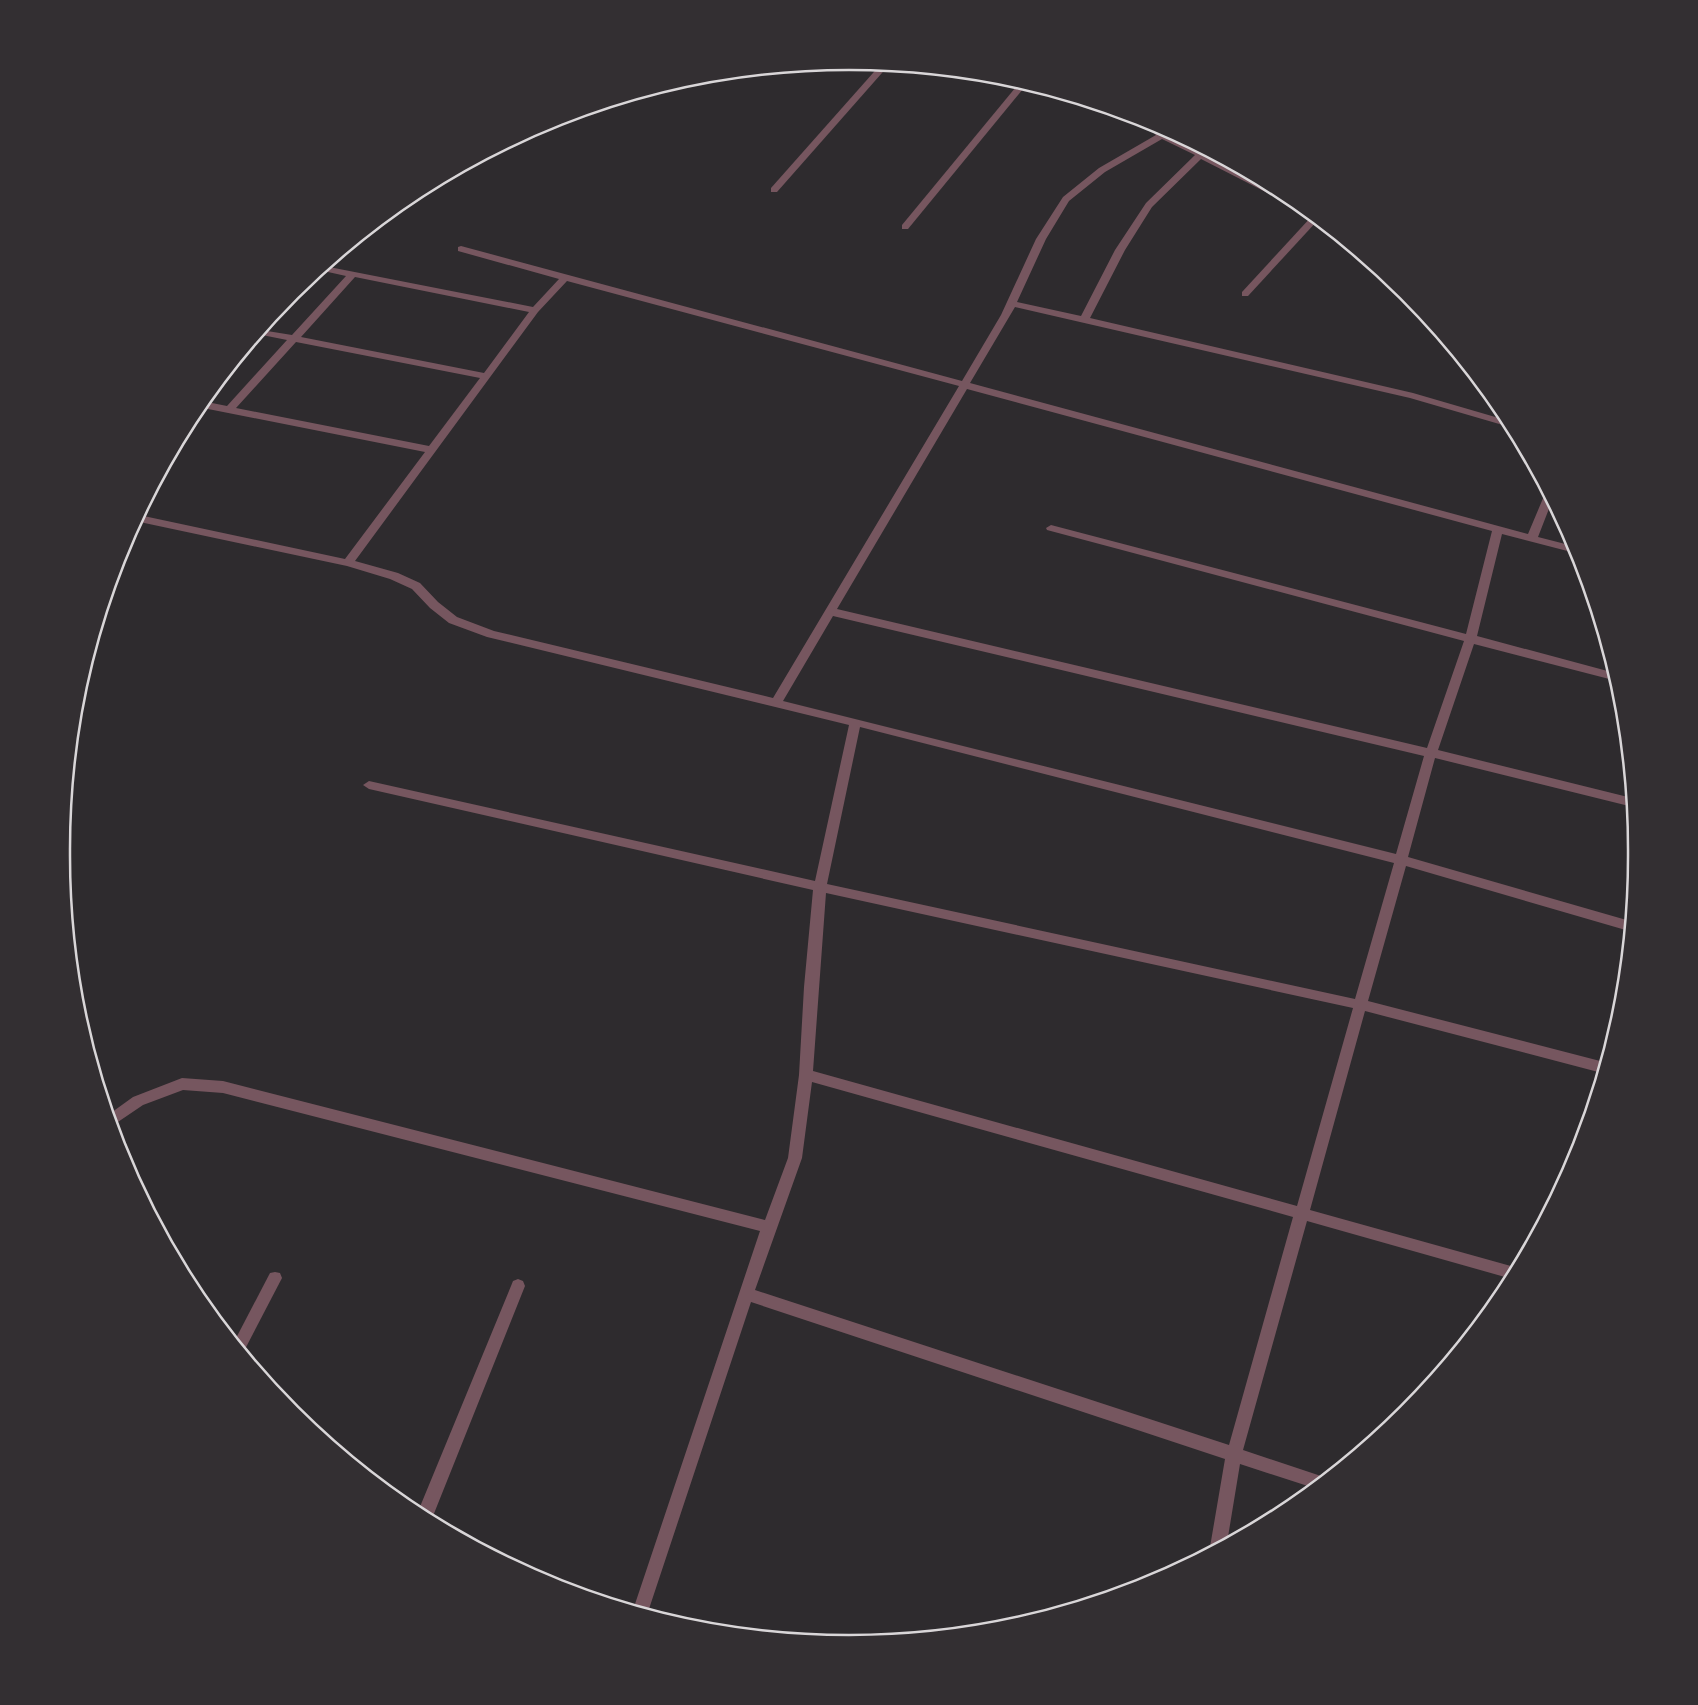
<svg xmlns="http://www.w3.org/2000/svg" width="1698" height="1705" viewBox="0 0 1698 1705" font-family="Helvetica,sans-serif">
  <style>
    .lines { fill: none; stroke-linecap: round; stroke-linejoin: round }
    .service { fill: #76565f; fill-rule: evenodd }
    .minor { fill: #76565f; fill-rule: evenodd }
    .rim { fill: none; stroke: #d9d6d8; stroke-width: 2.5 }
  </style>
  <rect width="100%" height="100%" fill="#2e2b2e"/>
  <g class="lines">
    <g class="service">
      <polygon points="275,1272 280,1273 282,1278 243,1353 234,1342 270,1273"/>
      <polygon points="518,1279 523,1281 525,1286 431,1521 417,1514 511,1286 513,1281"/>
    </g>
    <g class="minor">
      <polygon points="881,64 889,65 777,192 771,192 771,188"/>
      <polygon points="1020,82 1027,84 908,229 902,229 902,225"/>
      <path d="M1143,119L1153,123L1163,131L1166,129L1172,133L1168,135L1292,198L1305,209H1299L1201,159L1152,207L1125,250L1090,318L1413,393L1509,421L1513,428L1410,398L1015,307L970,383L1528,534L1544,496L1548,493L1552,501L1538,537L1577,547L1579,554L1502,534L1477,636L1615,673L1617,681L1474,644L1438,750L1632,798L1633,807L1435,758L1408,857L1630,921L1629,931L1406,866L1368,1001L1604,1062L1605,1063L1602,1073L1365,1011L1310,1210L1518,1268L1512,1279L1307,1221L1243,1450L1327,1478L1314,1488L1240,1464L1227,1543L1212,1551L1210,1547L1225,1459L751,1302L648,1612L647,1614L633,1610L760,1231L223,1093L183,1090L143,1105L112,1126L108,1115L133,1097L182,1078L223,1081L765,1220L788,1158L799,1075L804,987L813,890L369,789L363,785L369,781L815,881L849,725L487,637L449,623L430,608L412,589L390,579L347,566L135,521L139,515L345,559L425,452L198,407L202,401L227,406L287,340L257,334L261,330L292,335L346,276L319,270L324,266L533,307L559,279L458,251V247L461,246L962,381L1001,315L1036,239L1063,197L1099,168L1156,135L1147,127ZM1162,139L1195,155L1146,203L1115,250L1081,316L1017,302L1046,239L1069,201L1105,172ZM355,277L529,312L484,373L301,337ZM567,281L959,386L773,698L494,631L457,617L438,602L420,583L398,573L355,561L538,312ZM296,342L480,378L429,446L236,408ZM967,389L1492,531L1466,634L1051,525L1046,528L1047,530L1464,641L1427,748L837,609ZM833,616L1424,756L1396,854L783,701ZM860,727L1394,863L1355,999L827,884ZM826,893L1353,1008L1297,1206L813,1071ZM812,1082L1293,1217L1229,1445L755,1290L802,1158Z"/>
      <polygon points="1312,216 1318,220 1248,296 1242,296 1242,292"/>
    </g>
  </g>
  <path d="M0 0H1698V1705H0ZM849 70H849A779 779 0 0 1 1628 849V856A779 779 0 0 1 849 1635H849A779 779 0 0 1 70 856V849A779 779 0 0 1 849 70Z" fill="#332f32" fill-rule="evenodd"/>
  <path class="rim" d="M849 70H849A779 779 0 0 1 1628 849V856A779 779 0 0 1 849 1635H849A779 779 0 0 1 70 856V849A779 779 0 0 1 849 70Z"/>
</svg>
